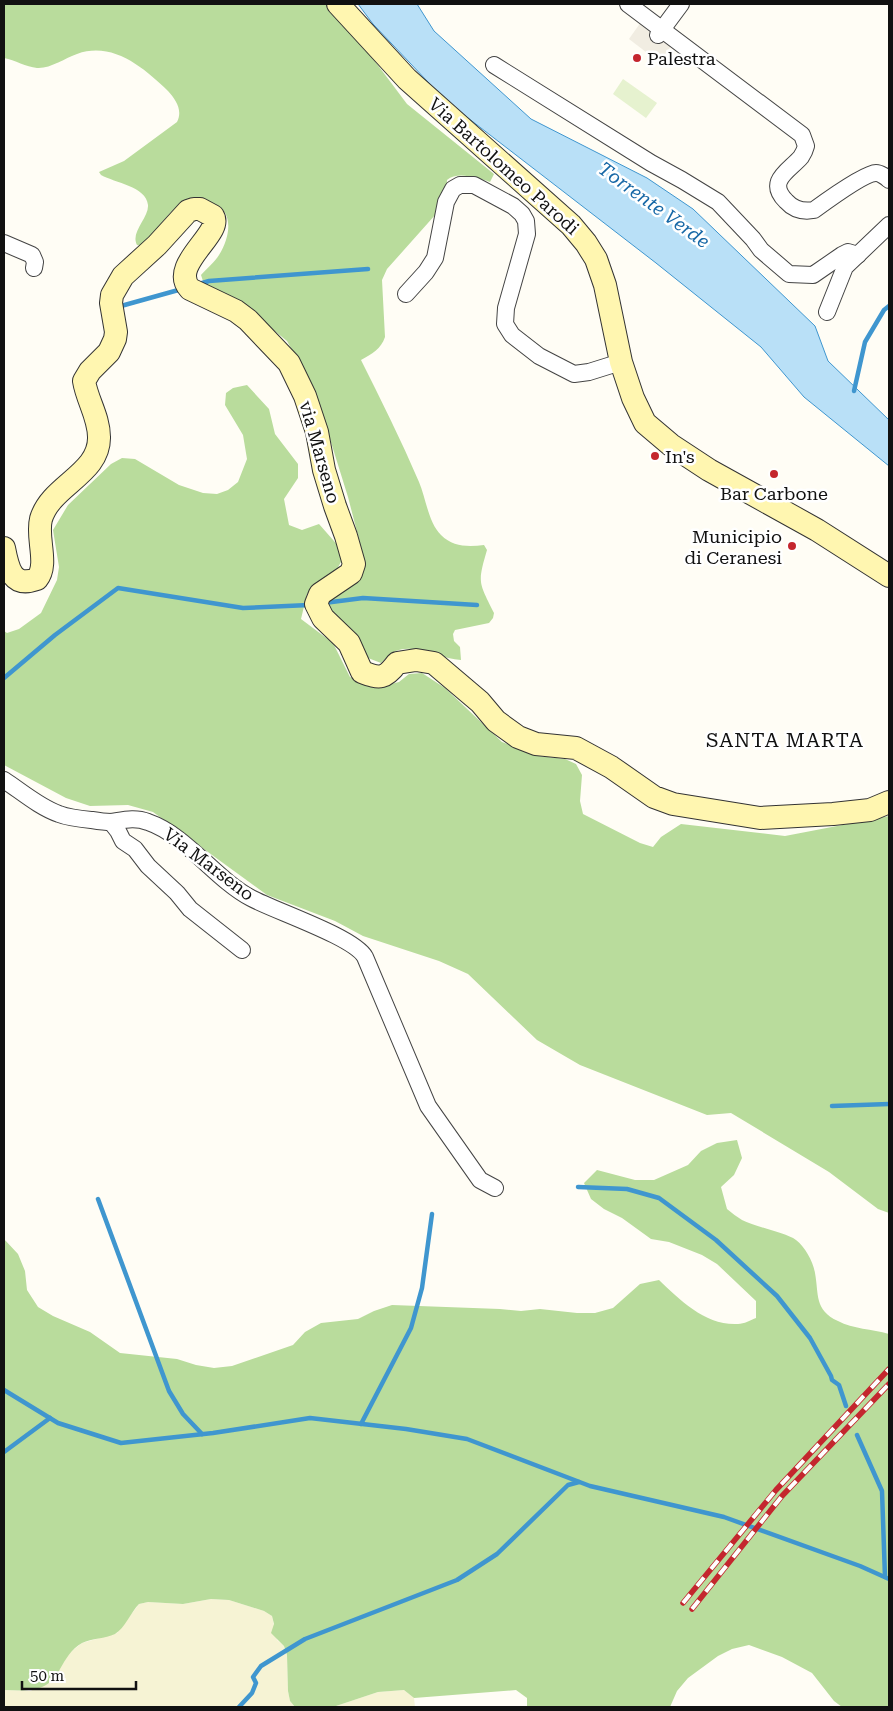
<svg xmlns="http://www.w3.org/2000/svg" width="893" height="1711" viewBox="0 0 893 1711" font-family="'Roboto Serif',serif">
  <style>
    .farmland { fill: #f6f3d4 }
    .forest { fill: #b9dc9c }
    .pitch { fill: #e6f2cf }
    .plaza { fill: #f1ede2 }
    .water { fill: #b9e0f7; stroke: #3f96cf }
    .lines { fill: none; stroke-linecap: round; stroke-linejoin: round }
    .stream { stroke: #3f96cf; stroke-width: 4.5 }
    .street-casing { stroke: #444; stroke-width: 18 }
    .secondary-casing { stroke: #333; stroke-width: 24 }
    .street { stroke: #fff; stroke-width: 16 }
    .secondary { stroke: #fff6b0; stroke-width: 22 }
    .rail-casing { stroke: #c4262e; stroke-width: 5.5 }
    .rail { stroke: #fff; stroke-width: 4; stroke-dasharray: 11; stroke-linecap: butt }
    .poi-dot { fill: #c4262e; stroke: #fff; stroke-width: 2 }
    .labels { text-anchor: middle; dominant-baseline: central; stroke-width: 5; stroke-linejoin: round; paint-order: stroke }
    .poi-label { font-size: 18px; fill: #111; stroke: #fff; text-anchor: start }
    .street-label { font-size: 18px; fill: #111; stroke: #fff }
    .water-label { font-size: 19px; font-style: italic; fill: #1768a6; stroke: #fff }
    .quarter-label { font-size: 20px; letter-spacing: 1px; fill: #111; stroke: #fff }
  </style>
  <rect width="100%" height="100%" fill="#fffdf5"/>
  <g class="farmland">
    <polygon points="211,1599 229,1600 264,1611 272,1616 277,1640 284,1646 287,1655 288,1691 290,1701 295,1707 4,1707 4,1690 31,1691 64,1662 68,1654 82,1643 117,1633 139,1604 148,1602 183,1604"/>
    <polygon points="404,1690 414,1698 415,1707 333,1707 378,1692"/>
  </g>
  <g class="forest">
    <path d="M4,4H332L407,104L494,174L490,182C477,178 458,171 447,180L446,198L436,214L387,269L382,280L385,337C381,349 372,354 361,360C381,400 401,440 419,482C426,498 428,522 441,535C453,547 468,547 484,545L487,550C477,584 479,582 494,613L493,618L489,623L455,630L453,634L454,641L460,647L461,660C441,659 415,643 396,651C390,653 385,659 381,663L368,658L353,635L324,604L362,551L348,497L316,394L287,341L250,311L205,287L201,275C207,268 215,262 219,255C236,227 231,197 193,203C189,203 185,203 181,205C168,210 154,236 142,246L137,245C130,232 149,218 148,205C146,186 115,183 101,175L99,172L124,161L177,122C183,110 176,100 168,91C144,68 113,41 77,54C65,58 50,69 37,68C26,67 15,60 4,58Z"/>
    <polygon points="247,385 269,409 275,434 298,464 298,478 284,499 289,525 302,530 319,524 341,549 342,560 336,571 307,594 301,619 333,643 350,677 375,688 399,682 409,674 422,673 445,688 502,742 539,756 565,759 576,764 582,775 580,801 583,814 640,843 653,847 661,837 681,824 785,836 889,816 889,1213 878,1209 829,1172 731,1113 707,1115 580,1065 537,1040 468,974 439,961 363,936 335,921 267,895 153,812 128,805 90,806 66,798 4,765 4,631 7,633 19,629 41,613 57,580 59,567 53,530 68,505 111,464 122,458 135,459 179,485 203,493 217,494 228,490 238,482 247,459 243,435 225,405 226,393 233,388"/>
    <path d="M737,1140L742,1158L734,1175L721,1187L727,1209C732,1213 737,1217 742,1220C755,1227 785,1232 796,1240C805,1247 813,1261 815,1273C819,1294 814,1310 838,1321C853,1329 872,1329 889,1334V1707H842L834,1701L812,1673L782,1657L749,1645L732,1649L718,1656L688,1678L677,1691L670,1707H527V1698L516,1690L414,1698L404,1690L378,1692L333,1707H295L290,1701L288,1691L287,1655L284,1646L271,1633L274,1624L272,1616L264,1611L229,1600L211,1599L183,1604L148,1602L139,1604C131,1612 125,1628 115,1634C105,1639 92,1638 82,1643C71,1649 66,1659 60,1669C48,1693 27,1691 4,1690V1239L18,1254L25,1271L27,1290L38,1307L53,1316L90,1332L120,1353L177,1359L196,1365L214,1368L232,1366L293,1345L305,1332L321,1323L358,1319L374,1311L392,1305L500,1309L521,1311L540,1309L577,1313H595L613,1308L640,1284L659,1280C680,1300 706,1326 738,1324C744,1324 751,1320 756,1318V1301L717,1264L702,1255L669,1242L651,1239L622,1218L604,1209L591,1199L584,1183L597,1170L635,1180H654L688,1165L701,1151L717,1143Z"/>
  </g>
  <polygon class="pitch" points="623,79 657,103 646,118 613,94"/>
  <polygon class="plaza" points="641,22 672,45 659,62 629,39"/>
  <polygon class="water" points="358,4 417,4 434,31 531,119 647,178 693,209 815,326 828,361 889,420 889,466 804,397 761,347 656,263 446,101 373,24"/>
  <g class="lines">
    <g class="stream">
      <polyline points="199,284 209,281 368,269"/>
      <polyline points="121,306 182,289"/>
      <polyline points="854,391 865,342 884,310 889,306"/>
      <polyline points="324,603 363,598 477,605"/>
      <polyline points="4,678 55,635 118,588 243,608 309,605"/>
      <polyline points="832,1106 889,1104"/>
      <polyline points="578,1187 627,1189 659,1198 716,1240 777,1296 810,1338 831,1376 832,1380 839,1385 846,1406"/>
      <polyline points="98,1199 169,1391 183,1414 202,1434"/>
      <polyline points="4,1390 58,1423 121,1443 213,1433 310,1418 406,1429 467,1439 590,1486 724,1517 860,1566 889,1579"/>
      <polyline points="361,1424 411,1328 422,1288 432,1214"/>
      <polyline points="857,1435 882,1491 885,1577"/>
      <polyline points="4,1452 50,1418"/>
      <polyline points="239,1707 252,1693 256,1683 253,1677 261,1666 305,1639 457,1580 497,1554 568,1485 579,1482"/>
    </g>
    <g class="street-casing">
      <g id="street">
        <path d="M628,4L802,135L806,146C805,150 803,154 801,157C789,171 766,181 786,201C794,210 803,212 814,210C825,202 865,173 876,173C880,173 886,177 889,180"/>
        <polyline points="658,35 681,4"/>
        <polyline points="494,65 651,163 682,180 718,202 753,239 761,250 789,274 813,275 842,255 848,252 858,255"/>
        <polyline points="4,243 32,255 35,262 34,268"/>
        <polyline points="406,294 426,272 435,258 446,202 453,189 460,185 474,185 513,206 522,214 526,221 527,234 506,308 505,324 512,335 539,356 574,374 589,372 621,362"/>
        <polyline points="827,312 845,267 889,225"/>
        <path d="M4,780C21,791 39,807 59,814C69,818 81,819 92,820C98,821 105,822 111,822C124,820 135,817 148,822C186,835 215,879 251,898C275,911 354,937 365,957L428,1106L480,1180L495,1188"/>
        <polyline points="111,822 118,831 123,841 135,849 148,866 177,893 190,909 242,950"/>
      </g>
    </g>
    <g class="secondary-casing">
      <g id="secondary">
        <polyline points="338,4 407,79 571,225 586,243 596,259 605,285 621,362 633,398 645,423 671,445 709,470 817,530 889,576"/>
        <path d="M4,548C8,569 12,588 37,579C49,564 36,538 41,519C51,485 100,474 99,437C99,417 87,400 84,381L90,371L109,352L115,339L116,332L111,303L112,295L123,276L157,245L188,211L194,209H200L213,216C224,233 168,265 190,289L236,311L248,320L289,363L305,396L317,432L324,470L335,506L346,536L354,564L351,573L320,594L316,604L323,618L349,643L362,672C380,679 385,679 397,663L416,660L434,663L480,702L496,721L518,737L536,744L576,748L611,767L654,797L673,804L760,818L833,814L870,810L889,802"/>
      </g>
    </g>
    <use href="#street" class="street"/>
    <use href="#secondary" class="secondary"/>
    <g class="rail-casing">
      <g id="rail">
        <polyline points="683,1603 776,1490 889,1369"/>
        <polyline points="692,1609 782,1496 889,1384"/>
      </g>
    </g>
    <use href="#rail" class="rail"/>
  </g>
  <g class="poi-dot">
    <circle cx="637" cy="58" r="5"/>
    <circle cx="655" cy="456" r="5"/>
    <circle cx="774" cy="474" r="5"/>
    <circle cx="792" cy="546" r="5"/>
  </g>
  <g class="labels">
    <g class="poi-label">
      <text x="647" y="58">Palestra</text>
      <text x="665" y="456">In's</text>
      <text x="774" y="493" text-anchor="middle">Bar Carbone</text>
      <text x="782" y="536" text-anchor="end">Municipio<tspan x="782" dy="21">di Ceranesi</tspan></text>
    </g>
    <g class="street-label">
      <text transform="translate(504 166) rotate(42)">Via Bartolomeo Parodi</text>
      <text transform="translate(320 452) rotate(74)">via Marseno</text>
      <text transform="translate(209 864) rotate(37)">Via Marseno</text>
    </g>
    <g class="water-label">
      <text transform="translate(654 205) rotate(36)">Torrente Verde</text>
    </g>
    <g class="quarter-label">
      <text x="785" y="740">SANTA MARTA</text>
    </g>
  </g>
  <rect width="893" height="1711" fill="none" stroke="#111111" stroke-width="10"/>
  <path d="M22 1681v8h114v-8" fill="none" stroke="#111111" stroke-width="2.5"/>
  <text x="30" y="1681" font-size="15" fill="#111111" stroke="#ffffff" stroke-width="4" paint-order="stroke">50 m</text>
</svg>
